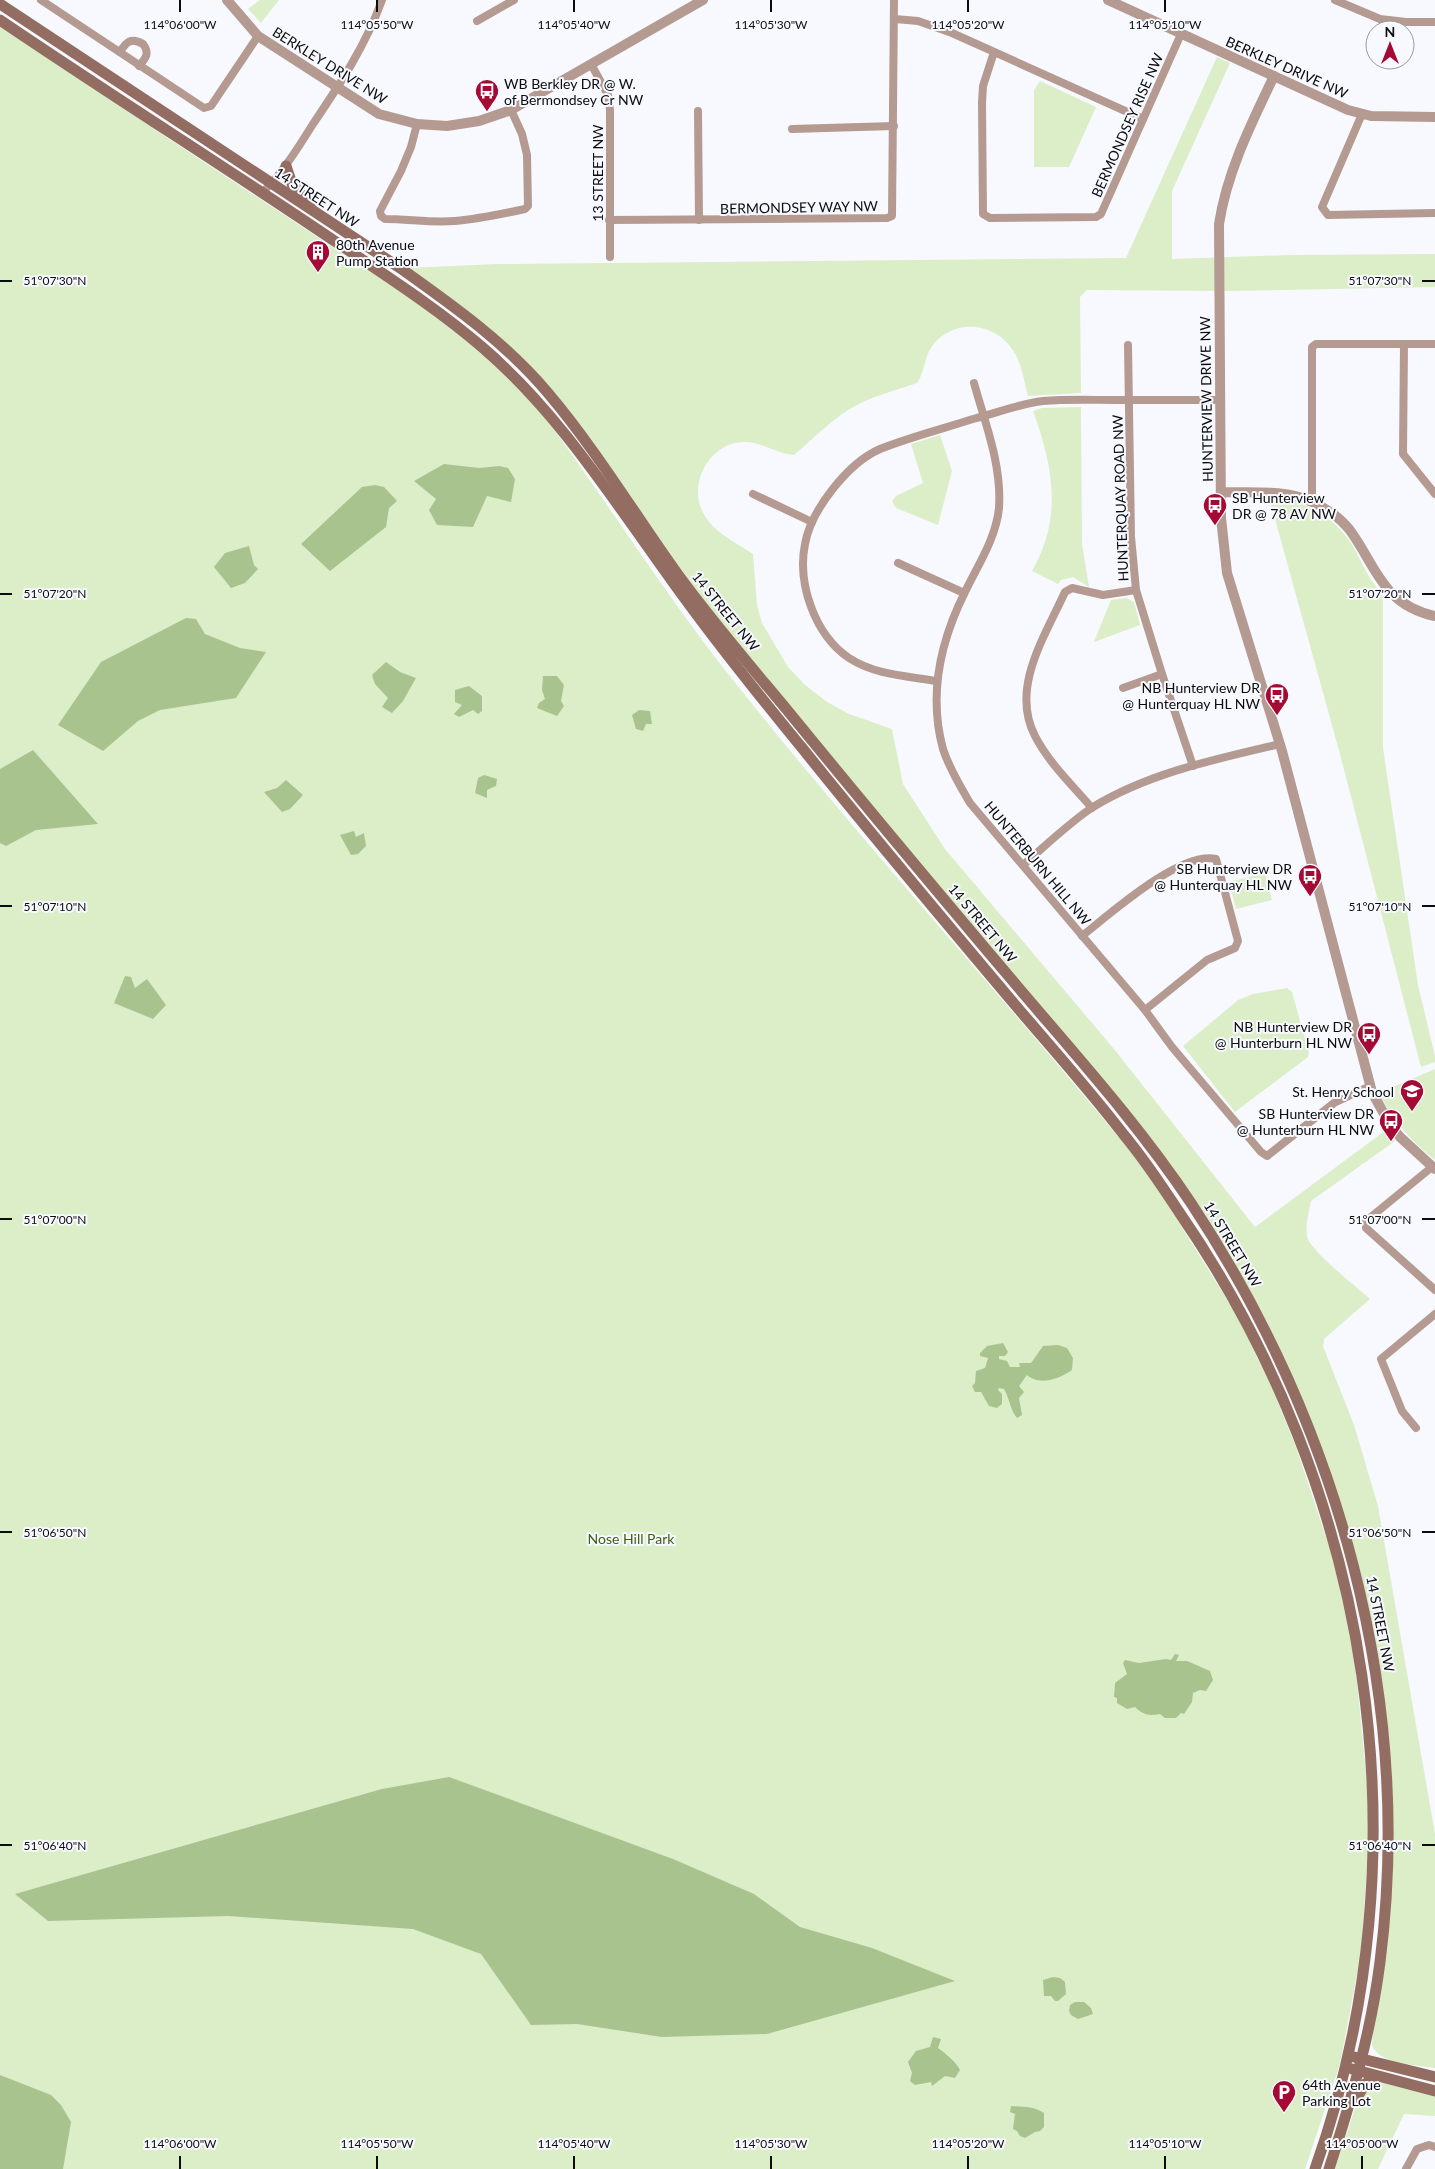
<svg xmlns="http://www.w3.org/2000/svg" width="1435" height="2169" viewBox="0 0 1435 2169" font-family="Lato,sans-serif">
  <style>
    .green { fill: #dbeec8 }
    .forest { fill: #a9c38e }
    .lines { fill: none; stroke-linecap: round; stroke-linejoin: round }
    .minor { stroke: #b59a92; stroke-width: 8 }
    .tertiary { stroke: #b59a92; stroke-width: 10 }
    .secondary { stroke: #936d61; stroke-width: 11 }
    .ticks { fill: none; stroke: #0b0c0e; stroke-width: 2 }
    .labels { text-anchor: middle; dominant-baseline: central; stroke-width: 4; stroke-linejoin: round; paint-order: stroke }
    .street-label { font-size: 14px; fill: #0b0c0e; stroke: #f7f9ff }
    .poi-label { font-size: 14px; fill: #0b0c0e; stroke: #f7f9ff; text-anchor: end }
    .park-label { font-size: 14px; fill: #3f5d10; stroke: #f7f9ff }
    .ticks-label { font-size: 12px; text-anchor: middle; fill: #0b0c0e; stroke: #f7f9ff; stroke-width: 4; stroke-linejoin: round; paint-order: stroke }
  </style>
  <rect width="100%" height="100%" fill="#f7f9ff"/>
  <g class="green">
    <polygon points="260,0 279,0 261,23 248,9"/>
    <path d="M0,27L405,295C450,327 492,360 530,401C559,433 582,470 607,505C647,563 686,621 729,675C858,838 998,991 1130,1151L1161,1194L1236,1314L1272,1388L1296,1447L1335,1564L1355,1662L1370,1813L1362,1948L1340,2064L1305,2169H0Z"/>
    <path d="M1217,57L1230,63L1172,191V259L1289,255L1435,254V287L1227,291L1087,290L1080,297L1081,393L1028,396C1024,382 1022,364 1014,352C997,323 955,317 933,345C924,356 925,372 917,383C894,391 868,397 848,410C828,423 812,440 794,455C777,454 761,441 743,442C708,443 686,487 705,516C715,533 737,543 753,554L757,605L762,623L788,667L804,684L827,702L849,714L892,729L903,784L945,849L1114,1049L1255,1227L1386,1130L1395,1141L1311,1201C1309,1213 1305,1224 1307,1236C1308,1249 1358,1288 1370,1299L1324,1339L1323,1346L1354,1425L1378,1506L1435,1834V2068C1417,2065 1378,2064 1372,2045C1373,2018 1380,1992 1384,1966C1391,1918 1394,1868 1393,1820C1391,1673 1358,1530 1300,1395C1292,1376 1285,1357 1275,1338C1252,1292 1225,1248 1198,1204L721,624C691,584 662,542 633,500C601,452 568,404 527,362C491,326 450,297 408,268L497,264L1126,258Z"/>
    <polygon points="1040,81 1096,107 1069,167 1034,167 1034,90"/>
    <path d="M1081,407L1082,544L1089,587L1073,577L1061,580L1058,584L1032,571C1063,517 1053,466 1033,411L1042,408Z"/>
    <polygon points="940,435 952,471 938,525 896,508 892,501 896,496 923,483 911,444"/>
    <path d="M1287,500C1316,506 1339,523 1354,548C1363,564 1369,581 1383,594V748L1418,985L1435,1056V1062L1421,1067L1340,754L1270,501Z"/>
    <polygon points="1126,598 1134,602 1140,625 1094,642 1111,600"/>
    <polygon points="1265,873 1272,900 1236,909 1229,882"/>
    <polygon points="1287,988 1292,992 1309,1053 1308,1057 1235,1112 1183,1046 1238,1000 1253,994"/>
    <path d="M1435,1069V1160C1411,1141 1393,1121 1379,1093Z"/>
    <polygon points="1383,2082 1435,2095 1435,2116 1404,2114 1378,2169 1335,2169 1357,2102 1371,2083"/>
  </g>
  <g class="forest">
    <polygon points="444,464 479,468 499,466 508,468 515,479 511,502 487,496 473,527 437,525 429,510 436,499 414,481"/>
    <polygon points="375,485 384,487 397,501 389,508 386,527 330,571 301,544 362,487"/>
    <polygon points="249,546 254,565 258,569 245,583 231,588 214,567 225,553"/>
    <polygon points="186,618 196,619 205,634 240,648 266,652 236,698 160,710 138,721 103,751 58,725 101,662"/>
    <polygon points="386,662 400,672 416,678 403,701 392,713 382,707 388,698 375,684 372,675"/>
    <polygon points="543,676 557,676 564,685 561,701 564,706 557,716 537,708 539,703 545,699 542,690"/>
    <polygon points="469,686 482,696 482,711 478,714 473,710 459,717 454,714 462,705 455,702 455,690"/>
    <polygon points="639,710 650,711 652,724 646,724 643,731 636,729 632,715"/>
    <polygon points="33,750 98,824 36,830 6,846 0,843 0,769"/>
    <polygon points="484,775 497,779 496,786 487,790 487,798 475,793 478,778"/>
    <polygon points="286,780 303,795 290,809 282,812 264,792 277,788"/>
    <polygon points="354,831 356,837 364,833 366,846 358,854 351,855 340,835"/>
    <polygon points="125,976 131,977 135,988 147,979 166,1005 153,1019 114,1003"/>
    <path d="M1003,1343L1008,1352L1005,1356H999V1359L1007,1361L1010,1367H1020L1019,1363H1031L1043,1346L1058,1345L1067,1348L1073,1358L1072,1370C1060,1379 1039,1386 1027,1375L1019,1386L1024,1392L1019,1398L1022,1415L1017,1418C1010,1410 1010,1399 1004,1389L999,1388L998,1390L1002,1394V1404L997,1408L989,1406L981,1392H975L972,1386L975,1383L976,1371L985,1368L988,1358L980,1356V1353L987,1346Z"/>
    <path d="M1175,1654L1179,1655L1176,1661H1187L1210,1671L1213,1680L1206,1691L1200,1690L1193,1693L1192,1702L1184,1714L1181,1713L1176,1718H1165L1160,1714C1149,1716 1143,1715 1135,1707L1127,1709L1117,1703V1698L1114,1697L1115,1683L1127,1674L1123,1663L1125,1660L1139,1663L1166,1659L1171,1660Z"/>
    <polygon points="449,1777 673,1859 754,1894 800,1927 872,1948 955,1981 767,2034 662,2037 577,2024 531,2025 481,1954 413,1929 228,1916 48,1921 15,1894 382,1789"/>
    <polygon points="1053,1977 1060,1978 1065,1982 1066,1994 1058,2001 1055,2001 1051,1996 1044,1996 1043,1980"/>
    <polygon points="1075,2002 1084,2002 1091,2008 1093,2014 1078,2019 1071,2015 1069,2011 1070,2005"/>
    <path d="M933,2037L941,2039L938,2048C946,2054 956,2062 960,2070L955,2078L945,2076L932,2086L931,2082L915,2085L910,2081L912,2073L908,2062L916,2051L930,2047Z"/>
    <polygon points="0,2075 51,2095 61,2105 71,2122 63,2169 0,2169"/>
    <path d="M1011,2106C1024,2107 1033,2106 1044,2113V2127L1040,2131L1035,2132L1025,2138L1020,2136L1017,2131L1013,2129L1015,2114L1010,2112Z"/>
  </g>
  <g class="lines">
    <g class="minor">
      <polyline points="41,0 204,108 211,106 258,36"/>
      <polyline points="1335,0 1380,19 1406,22 1435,22"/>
      <polyline points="895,19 918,21 952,33 1143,119"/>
      <polyline points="477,21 514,0"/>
      <path d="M120,52C126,42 131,37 143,44C150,53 146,58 139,66"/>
      <polyline points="994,52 983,86 982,103 983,214 990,218 1096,217 1101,214 1181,34"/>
      <polyline points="591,64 608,95 610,110 610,257"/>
      <polyline points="698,111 699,220"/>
      <polyline points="1362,114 1322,207 1328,215 1435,213"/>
      <path d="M417,124L411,147L401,171L380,211L381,216L385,219C408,219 432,223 455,221C479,219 502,214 525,209L528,206L527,155L522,134L511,110"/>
      <polyline points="792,129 894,126"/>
      <path d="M263,192C283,172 298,148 313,124C340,84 366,45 382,0"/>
      <polyline points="609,220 887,218 892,216 894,0"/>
      <polyline points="1404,344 1403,454 1435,494"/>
      <polyline points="1128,345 1131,537 1136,590 1162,674 1193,766"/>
      <path d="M974,383C985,423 1002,465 999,508C996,538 978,565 965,592C940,642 928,694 943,749C949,768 960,786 970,803L1145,1010L1172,1047L1261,1152L1267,1156L1334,1103L1370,1086"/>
      <polyline points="753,494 812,522"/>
      <polyline points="1312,502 1312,347 1316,344 1435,344"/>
      <polyline points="898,563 964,593"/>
      <path d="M936,681C907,676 875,675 849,658C815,635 797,584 805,544C811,510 848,463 880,449C910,437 942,429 973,419C996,413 1019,404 1043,401C1067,399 1091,400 1115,400C1150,400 1185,400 1220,400"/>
      <polyline points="1123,688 1162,674"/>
      <path d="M1092,808C1072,785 1049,763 1035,736C1010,688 1045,636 1065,592L1072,588L1103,595L1136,590"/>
      <path d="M1023,865C1044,847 1070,822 1093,807C1149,773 1216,759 1280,744"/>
      <path d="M1082,936C1110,914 1180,851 1216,859L1238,941L1235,948L1207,960L1145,1010"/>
      <polyline points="1432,1167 1366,1221 1366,1228 1435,1290"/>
      <polyline points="1416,1428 1402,1411 1381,1359 1435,1314"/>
      <polyline points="1406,2169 1417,2149 1429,2145 1435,2147"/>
    </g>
    <g class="tertiary">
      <polyline points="227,0 258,36 379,114 417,124 447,126 479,121 511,110 703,0"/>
      <polyline points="1108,0 1348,110 1371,116 1435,117"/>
      <path d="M1274,76C1251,124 1227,172 1219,224L1221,518L1227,573L1282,751L1372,1092L1389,1123L1400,1137L1435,1169"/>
      <path d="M1221,492C1250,493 1285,489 1312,502C1326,508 1339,517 1349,529C1376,565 1382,605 1435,616"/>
    </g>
    <g class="secondary">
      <path d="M0,4L403,270C455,307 507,344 548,393C597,451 635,515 679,576C714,624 754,670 792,716C868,809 945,901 1023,993C1081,1061 1141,1128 1191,1203C1338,1425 1414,1696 1380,1962C1371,2033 1351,2101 1329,2169"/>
      <path d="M0,20C112,96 227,168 339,244C388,277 438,309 482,347C558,412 612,498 670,578C712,637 757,693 803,749C871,834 941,917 1011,1000C1049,1045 1088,1088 1124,1135C1144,1159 1162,1186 1179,1212C1371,1490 1429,1849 1315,2169"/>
      <polyline points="286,166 292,184 308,202 310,207"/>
      <polyline points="1354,2057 1435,2077"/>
      <polyline points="1352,2069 1435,2091"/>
      <polyline points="1355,2101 1365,2084 1379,2077"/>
    </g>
  </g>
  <path class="ticks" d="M180,0V12M377,0V12M574,0V12M771,0V12M968,0V12M1165,0V12M0,281H12M1422,281H1435M0,594H12M1422,594H1435M0,906H12M1422,906H1435M0,1219H12M1422,1219H1435M0,1532H12M1422,1532H1435M0,1845H12M1422,1845H1435M180,2156V2169M377,2156V2169M574,2156V2169M771,2156V2169M968,2156V2169M1165,2156V2169M1362,2156V2169"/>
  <defs>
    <g id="bus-pin" transform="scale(1.25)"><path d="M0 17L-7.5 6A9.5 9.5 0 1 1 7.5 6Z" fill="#a50a34" stroke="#f7f9ff"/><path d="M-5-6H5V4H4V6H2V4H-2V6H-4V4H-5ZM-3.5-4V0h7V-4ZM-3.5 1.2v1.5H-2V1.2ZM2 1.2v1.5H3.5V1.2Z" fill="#fff"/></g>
    <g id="building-pin" transform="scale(1.25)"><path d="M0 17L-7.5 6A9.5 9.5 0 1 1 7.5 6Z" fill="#a50a34" stroke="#f7f9ff"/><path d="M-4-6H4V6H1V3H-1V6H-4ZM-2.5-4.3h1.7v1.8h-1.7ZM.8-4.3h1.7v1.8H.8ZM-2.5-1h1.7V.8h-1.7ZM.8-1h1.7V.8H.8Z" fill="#fff"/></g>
    <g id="school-pin" transform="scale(1.25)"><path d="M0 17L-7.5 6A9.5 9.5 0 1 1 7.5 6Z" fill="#a50a34" stroke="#f7f9ff"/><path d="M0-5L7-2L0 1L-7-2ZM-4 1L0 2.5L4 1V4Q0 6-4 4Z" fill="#fff"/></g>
    <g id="parking-pin" transform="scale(1.25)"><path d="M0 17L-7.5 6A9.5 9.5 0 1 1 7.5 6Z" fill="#a50a34" stroke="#f7f9ff"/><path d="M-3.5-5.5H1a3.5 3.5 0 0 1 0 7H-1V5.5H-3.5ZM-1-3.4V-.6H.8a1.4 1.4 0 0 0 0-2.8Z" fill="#fff"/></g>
  </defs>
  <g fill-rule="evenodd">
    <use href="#bus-pin" x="487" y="91"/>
    <use href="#building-pin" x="318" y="252"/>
    <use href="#bus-pin" x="1215" y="505"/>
    <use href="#bus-pin" x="1277" y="695"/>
    <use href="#bus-pin" x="1310" y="876"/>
    <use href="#bus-pin" x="1369" y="1034"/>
    <use href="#school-pin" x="1412" y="1091"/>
    <use href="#bus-pin" x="1391" y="1121"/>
    <use href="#parking-pin" x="1284" y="2092"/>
  </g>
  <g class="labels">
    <g class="street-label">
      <text transform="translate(330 65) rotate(32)">BERKLEY DRIVE NW</text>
      <text transform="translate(1287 67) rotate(24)">BERKLEY DRIVE NW</text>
      <text transform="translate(1127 125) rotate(-66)">BERMONDSEY RISE NW</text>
      <text transform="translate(597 173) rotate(-90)">13 STREET NW</text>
      <text transform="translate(317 197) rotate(33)">14 STREET NW</text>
      <text transform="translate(799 207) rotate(-1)">BERMONDSEY WAY NW</text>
      <text transform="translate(1206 399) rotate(-91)">HUNTERVIEW DRIVE NW</text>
      <text transform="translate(1120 498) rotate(-92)">HUNTERQUAY ROAD NW</text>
      <text transform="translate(726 611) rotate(51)">14 STREET NW</text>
      <text transform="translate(1038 863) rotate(50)">HUNTERBURN HILL NW</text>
      <text transform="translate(983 923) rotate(50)">14 STREET NW</text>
      <text transform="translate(1233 1244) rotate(59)">14 STREET NW</text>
      <text transform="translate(1381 1624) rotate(79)">14 STREET NW</text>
    </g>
    <g class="poi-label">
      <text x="504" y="83" text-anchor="start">WB Berkley DR @ W.<tspan x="504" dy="16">of Bermondsey Cr NW</tspan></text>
      <text x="336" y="244" text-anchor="start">80th Avenue<tspan x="336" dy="16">Pump Station</tspan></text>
      <text x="1232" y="497" text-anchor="start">SB Hunterview<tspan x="1232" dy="16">DR @ 78 AV NW</tspan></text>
      <text x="1260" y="687">NB Hunterview DR<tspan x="1260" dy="16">@ Hunterquay HL NW</tspan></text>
      <text x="1292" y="868">SB Hunterview DR<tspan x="1292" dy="16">@ Hunterquay HL NW</tspan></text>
      <text x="1352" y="1026">NB Hunterview DR<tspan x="1352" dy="16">@ Hunterburn HL NW</tspan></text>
      <text x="1394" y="1091">St. Henry School</text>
      <text x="1374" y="1113">SB Hunterview DR<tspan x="1374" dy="16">@ Hunterburn HL NW</tspan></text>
      <text x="1302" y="2084" text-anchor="start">64th Avenue<tspan x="1302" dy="16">Parking Lot</tspan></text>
    </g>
    <g class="park-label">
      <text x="631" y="1538">Nose Hill Park</text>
    </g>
  </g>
  <g class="ticks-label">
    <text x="180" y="29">114°06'00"W</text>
    <text x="377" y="29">114°05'50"W</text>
    <text x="574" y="29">114°05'40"W</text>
    <text x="771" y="29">114°05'30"W</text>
    <text x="968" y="29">114°05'20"W</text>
    <text x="1165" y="29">114°05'10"W</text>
    <text x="55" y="285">51°07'30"N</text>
    <text x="1380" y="285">51°07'30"N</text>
    <text x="55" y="598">51°07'20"N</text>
    <text x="1380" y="598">51°07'20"N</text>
    <text x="55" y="911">51°07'10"N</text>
    <text x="1380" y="911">51°07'10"N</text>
    <text x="55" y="1224">51°07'00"N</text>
    <text x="1380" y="1224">51°07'00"N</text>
    <text x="55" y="1537">51°06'50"N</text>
    <text x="1380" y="1537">51°06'50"N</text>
    <text x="55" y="1850">51°06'40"N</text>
    <text x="1380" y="1850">51°06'40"N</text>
    <text x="180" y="2148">114°06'00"W</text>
    <text x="377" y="2148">114°05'50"W</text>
    <text x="574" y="2148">114°05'40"W</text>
    <text x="771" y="2148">114°05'30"W</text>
    <text x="968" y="2148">114°05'20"W</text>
    <text x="1165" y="2148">114°05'10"W</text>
    <text x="1362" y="2148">114°05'00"W</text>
  </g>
  <g transform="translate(1390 45)"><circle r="24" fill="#f7f9ff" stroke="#999a9f"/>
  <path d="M0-4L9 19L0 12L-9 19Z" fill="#a50a34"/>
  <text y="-8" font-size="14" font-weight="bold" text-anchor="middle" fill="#0b0c0e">N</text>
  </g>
</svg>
